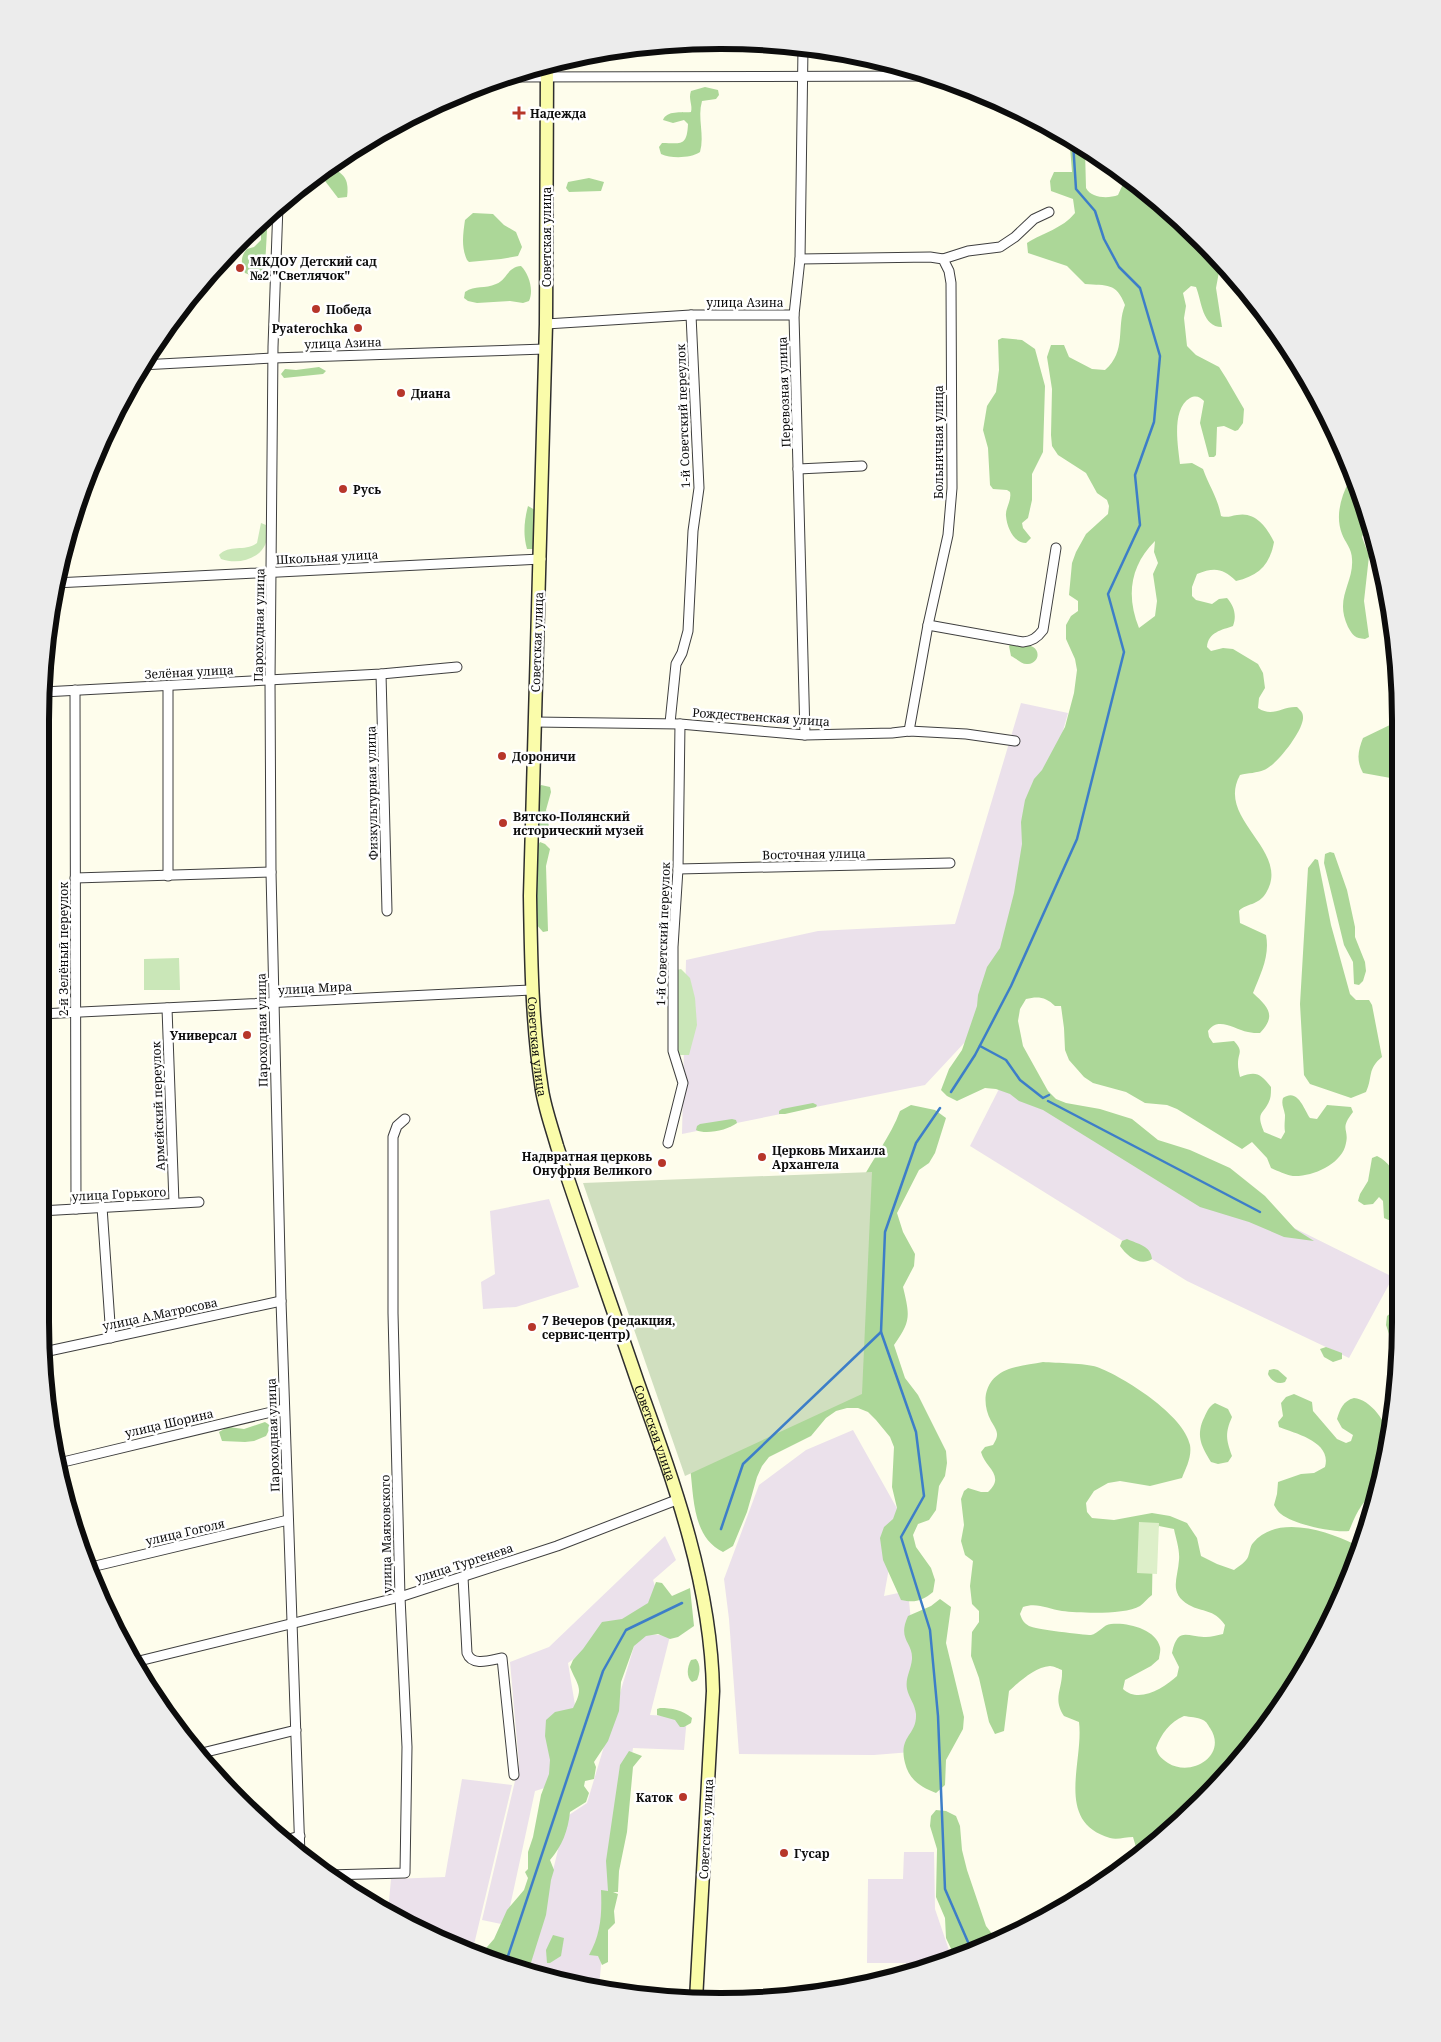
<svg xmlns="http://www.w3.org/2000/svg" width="1441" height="2042" viewBox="0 0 1441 2042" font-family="'Noto Serif',serif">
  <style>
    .industrial { fill: #ebe1eb }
    .green { fill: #cae7b8 }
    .forest { fill: #acd798; fill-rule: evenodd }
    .cemetery { fill: #d0dfbf }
    .pitch { fill: #ddefc9 }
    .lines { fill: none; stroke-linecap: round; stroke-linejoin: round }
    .stream { stroke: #3d7ec8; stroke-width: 2.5 }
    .street-casing { stroke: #3f3f3f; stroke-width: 11 }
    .secondary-casing { stroke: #2e2e2e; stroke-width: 15 }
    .street { stroke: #fff; stroke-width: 9 }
    .secondary { stroke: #fafcaa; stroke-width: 12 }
    .poi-dot { fill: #b7362a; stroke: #fff; stroke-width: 2 }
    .labels { text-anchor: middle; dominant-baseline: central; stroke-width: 5; stroke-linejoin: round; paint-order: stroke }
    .poi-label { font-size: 12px; font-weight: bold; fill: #0c0c0c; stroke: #fff; text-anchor: start }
    .street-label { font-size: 12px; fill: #0c0c0c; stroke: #fff }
    .rim { fill: none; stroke: #0c0c0c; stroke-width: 6 }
  </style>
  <rect width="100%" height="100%" fill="#fefdec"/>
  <g class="industrial">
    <polygon points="1021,703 1068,713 980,1026 925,1085 682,1134 686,960 818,931 955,924"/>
    <polygon points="1002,1083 1393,1277 1349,1358 1187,1281 970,1146"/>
    <polygon points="549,1199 579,1287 516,1307 483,1309 481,1282 495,1274 490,1211"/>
    <polygon points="853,1430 899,1512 884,1596 908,1591 924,1751 874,1755 739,1754 729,1619 724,1579 759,1485 806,1450"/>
    <polygon points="665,1536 676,1560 653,1580 658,1595 629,1619 568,1663 576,1711 554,1785 535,1791 506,1925 482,1920 519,1764 510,1662 549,1647"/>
    <polygon points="638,1633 670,1636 650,1715 687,1717 684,1750 633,1748 602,1954 599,1988 529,1969 566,1817 587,1803"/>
    <polygon points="462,1779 512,1785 472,1953 460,1950 388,1912 391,1879 445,1877"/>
    <polygon points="904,1852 934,1852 935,1909 951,1956 907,1971 906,1963 867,1963 868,1879 903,1879"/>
  </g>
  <g class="green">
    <path d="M261,523L266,525C274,554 244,567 221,559L219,555C229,544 246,552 257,543Z"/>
    <polygon points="179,958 180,990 144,990 144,959"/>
    <polygon points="681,969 690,978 695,998 697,1025 689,1055 679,1055 676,1049 677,970"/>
  </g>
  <g class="forest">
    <path d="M705,87L718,90L719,95L716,99L702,101C697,118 705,135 700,152C691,158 672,159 661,154L659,147L662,143C681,143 687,147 688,124L684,120L673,123L663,120C667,110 681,113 691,112C693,105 688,99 691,91Z"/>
    <path d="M1041,123L1085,150L1086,188C1091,198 1108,199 1118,195L1123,184V173L1135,180L1221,261L1216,288L1222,327C1202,327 1202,302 1196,287L1191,286L1183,293L1186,306L1184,318L1187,346L1196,355L1219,367L1226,378L1244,409L1243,423L1238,430L1235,431L1224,426L1217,427L1216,455L1214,457H1209L1200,423L1204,401C1200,397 1196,395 1190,398C1171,409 1178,446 1180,464L1192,463L1203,469C1209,486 1218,498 1221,516C1228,518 1230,516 1237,515C1255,511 1267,527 1274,542C1270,565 1258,576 1236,581C1223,568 1214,567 1197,574L1192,587V596L1196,600L1212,604L1219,599L1227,598C1234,606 1237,615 1233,626C1222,630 1208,632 1207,647L1211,651L1223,648L1233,649L1258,664L1263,673L1265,688L1259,698L1258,708C1273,718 1282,706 1297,707C1300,710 1303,712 1303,717C1304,730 1276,766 1264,770C1257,773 1248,773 1240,775C1215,820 1292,850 1266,893C1258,906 1246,903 1239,911L1240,923L1266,935C1270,956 1261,973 1253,993C1268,1007 1277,1015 1260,1033C1256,1033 1252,1033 1248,1032C1234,1029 1218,1016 1208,1031L1209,1037L1213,1043L1234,1041C1244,1052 1238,1052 1238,1064C1238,1068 1239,1073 1240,1077C1256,1071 1260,1073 1271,1087C1271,1090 1271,1096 1270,1099C1264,1116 1255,1110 1264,1132L1281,1139L1285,1132C1284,1126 1285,1121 1285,1115C1284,1108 1281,1105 1283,1098C1298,1088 1303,1108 1310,1118L1317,1119L1327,1105L1351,1107L1353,1112C1338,1131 1351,1128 1345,1147C1339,1165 1312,1177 1293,1176C1286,1175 1278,1171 1271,1168L1267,1158L1252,1142L1242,1149L1177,1109L1167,1105L1145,1103L1126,1092L1093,1083L1084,1077L1069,1060L1065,1050L1064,1028L1061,1006H1055C1046,997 1038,996 1026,999L1020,1009L1018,1021L1023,1046L1048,1091L1056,1099L1066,1103L1100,1109L1132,1119L1158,1140L1190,1150L1230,1168L1265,1196L1295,1229L1314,1241L1284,1237L1249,1222L1200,1207L1043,1110L1019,1101L1010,1094L996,1089L985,1088L957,1101L947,1096L941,1090L949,1069L962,1050L977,1006L978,995L987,967L1000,948L1014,893L1022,844L1021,822L1025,800L1034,779L1042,770L1065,727L1074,693L1077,670L1075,659L1066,639V625L1071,616L1078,611V601L1069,595L1072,563L1076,552L1086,534L1108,514L1109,506L1107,500L1097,493L1086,473L1058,455L1052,446L1051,435L1052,389L1047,357L1051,345H1064L1069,357L1092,369L1105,370C1127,351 1116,327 1125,305C1116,282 1107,286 1085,284L1067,266L1028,253L1027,243C1044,232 1062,229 1075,213L1073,199L1051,191L1050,181L1054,172H1072L1070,147C1056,140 1042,141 1041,123ZM1155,541L1154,552L1158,563L1153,574L1157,601L1155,616L1139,628C1126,596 1130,566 1155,541Z"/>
    <path d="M330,168C346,173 349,182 347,197L338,198L322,177L325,171Z"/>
    <polygon points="589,178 604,182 601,191 569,192 566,188 568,182"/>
    <path d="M268,213L265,266L261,272L250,275L245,273C241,264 240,257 247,249L254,247L261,240V220Z"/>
    <path d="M473,213L493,214L504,225L516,232L522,247L518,256L501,259L469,262L467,260C461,247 463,234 465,220Z"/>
    <path d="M521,266C529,274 534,290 529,301L523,303L510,301L477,303L468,301L464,298L465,292C475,285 485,289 496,284C507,280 507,267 521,266Z"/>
    <path d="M1002,338L1022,340L1035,349L1045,386L1043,452L1032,474V500L1028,518L1022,523L1023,528L1031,538L1026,543C1014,543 1007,528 1006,516C1005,508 1012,501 1010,492L1007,490L993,489L990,485L988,448L983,430L987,406L996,392L999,370L998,340Z"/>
    <polygon points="319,367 326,371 323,374 284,378 281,374 285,369 296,370"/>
    <path d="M1349,481L1354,482L1368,517V524L1362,537L1369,556L1364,601L1369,637L1365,639C1355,638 1353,636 1348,627C1334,598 1354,583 1352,559C1352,549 1345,542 1342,534C1335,516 1341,497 1349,481Z"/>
    <path d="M528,506L535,510L533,549H527C523,535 524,521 528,506Z"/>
    <path d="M1013,642C1019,643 1028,644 1033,647C1041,652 1038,663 1028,664C1022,665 1016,658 1011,656L1009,646Z"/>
    <path d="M1396,722V779L1363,773C1356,760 1358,751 1363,738Z"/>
    <polygon points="541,785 550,787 551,792 546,810 549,827 544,828 539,825 537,790"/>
    <polygon points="540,842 545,844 550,849 546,866 548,931 543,932 536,924 537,847"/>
    <polygon points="1330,852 1334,853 1347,890 1355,927 1355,937 1365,962 1366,971 1363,981 1359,985 1354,984 1353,962 1344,945 1324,863 1325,854"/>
    <path d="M1315,859L1318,860L1331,925L1350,994L1356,1000H1369L1372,1005L1382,1057C1367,1069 1373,1077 1366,1092L1351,1098L1310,1084L1304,1075L1300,1004L1308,868Z"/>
    <polygon points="813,1103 817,1105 816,1107 785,1114 779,1114 779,1111 782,1109"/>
    <path d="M911,1105L935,1110L946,1118L935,1153L929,1163L919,1170L897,1213L903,1232L915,1254L914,1266L903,1287C910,1316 911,1321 894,1345L905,1378L918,1395L946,1451L947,1463L945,1476L939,1486L936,1510L929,1520L918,1524L913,1535L916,1547L931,1568L935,1580L933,1592C922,1601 915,1603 901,1600L883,1560L880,1538L884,1527L893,1519L897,1508L892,1487L894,1447L890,1437L876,1420L868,1412L858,1408H847L836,1411L826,1418L811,1436L769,1457L762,1466L757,1477L747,1512L733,1546L723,1552C692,1537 694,1497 690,1467L861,1182C873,1158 891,1136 900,1111Z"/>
    <path d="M732,1119L736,1120L737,1123C728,1130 706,1135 696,1130L697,1126L700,1124Z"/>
    <path d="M1377,1156C1400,1167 1402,1197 1397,1218L1391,1221L1384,1218L1383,1201L1379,1197L1373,1204L1364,1205L1358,1201L1360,1194L1368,1181L1372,1158Z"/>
    <path d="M1127,1239C1138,1244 1151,1246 1152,1259C1140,1267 1127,1256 1120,1246L1122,1241Z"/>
    <polygon points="1397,1308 1399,1309 1399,1336 1396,1337 1389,1334 1386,1325 1387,1316"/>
    <polygon points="1326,1347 1342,1353 1342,1359 1333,1362 1324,1357 1320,1349"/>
    <path d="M1043,1362C1057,1363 1085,1363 1097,1367C1124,1377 1184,1415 1190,1445C1192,1457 1186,1468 1182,1478L1150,1486L1120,1481L1108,1483L1094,1491L1086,1503L1087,1512L1092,1518L1114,1520L1152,1513L1170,1516L1187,1523L1197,1538L1201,1556L1217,1564L1234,1570C1239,1566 1246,1562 1248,1557C1250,1552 1250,1546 1253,1543C1277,1514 1327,1531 1354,1544L1358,1550L1329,1626L1261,1736L1169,1833L1138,1854L1133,1837C1126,1837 1117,1840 1110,1838C1054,1822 1084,1762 1079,1722L1064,1716C1052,1698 1063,1689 1062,1670C1059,1669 1054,1666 1050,1666C1035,1667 1019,1682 1009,1691L1004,1731L995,1734L989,1722L979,1678L971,1656L972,1632L979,1622V1611L972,1604L970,1586L973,1561L965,1555L961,1541L964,1525L961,1499L964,1491L968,1488L981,1492H988C1006,1475 985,1468 981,1452L985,1447L993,1445C1000,1434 997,1431 991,1421C979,1398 987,1375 1012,1368C1022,1365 1033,1364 1043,1362ZM1159,1526L1174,1529C1176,1539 1180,1550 1179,1560C1178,1578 1168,1593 1189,1605C1203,1613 1213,1608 1225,1625L1223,1634C1217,1635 1211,1637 1206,1637C1188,1638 1178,1625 1172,1653L1179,1667L1177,1676C1164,1688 1139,1704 1123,1689L1125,1680L1151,1666L1159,1659C1159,1656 1161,1651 1160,1647C1156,1629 1127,1622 1111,1624C1104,1624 1098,1634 1091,1635C1084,1635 1034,1629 1029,1626C1024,1623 1022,1620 1020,1614L1023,1607C1037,1602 1048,1609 1062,1611C1080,1613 1125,1615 1140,1606C1144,1603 1148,1598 1152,1595L1153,1539ZM1184,1716C1190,1717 1197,1717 1203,1720C1207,1722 1208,1725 1210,1728C1228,1755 1192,1778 1168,1763C1162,1759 1158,1756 1156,1748C1161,1734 1170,1722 1184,1716Z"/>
    <path d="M1274,1369L1278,1370L1287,1378L1285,1382C1278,1385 1271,1381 1268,1374L1269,1370Z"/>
    <path d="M1294,1394L1312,1402L1313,1411L1337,1439L1346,1443L1351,1441L1353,1435L1342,1428L1337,1419C1340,1409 1343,1401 1354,1398C1370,1399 1388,1423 1388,1438C1388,1455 1382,1473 1379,1490C1362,1499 1356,1514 1349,1531C1333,1533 1293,1524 1281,1514C1278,1512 1276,1508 1274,1505L1277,1494L1278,1482L1301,1474L1314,1473L1325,1467C1332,1442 1297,1434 1279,1427L1278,1422L1283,1416L1281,1403L1286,1397Z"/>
    <path d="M1215,1403L1228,1409L1232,1417C1225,1433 1226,1439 1232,1456L1228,1462L1218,1464L1211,1462C1202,1447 1196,1437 1203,1420C1207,1412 1208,1407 1215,1403Z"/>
    <polygon points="265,1422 271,1426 266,1436 254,1441 245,1442 222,1441 219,1432 228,1427 244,1429"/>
    <path d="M656,1582L662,1583L672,1596L690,1588L694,1626L678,1637L670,1639L658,1634L646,1636L634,1646L621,1682L619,1711L608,1741L594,1762L596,1767L594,1779L585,1781L584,1786L589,1793L586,1802L570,1812C568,1831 562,1846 550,1860L554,1870L551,1880L546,1915L529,1969L480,1955L494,1939L507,1910L524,1890L528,1878L525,1872L528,1869V1852L533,1837L541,1795L549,1774L550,1760L545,1736L546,1720L555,1712L573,1708C584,1687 578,1687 570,1667L573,1660L583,1649L602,1622L622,1619L648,1603Z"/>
    <path d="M940,1599L951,1607L946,1643L964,1717L963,1729L946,1760L945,1785L936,1793C921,1787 909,1780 905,1763C898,1735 917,1736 916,1714C915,1704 909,1698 907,1689C905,1678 911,1670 912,1659C913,1642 897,1640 908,1616L931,1606Z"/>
    <path d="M696,1659C701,1665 700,1673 697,1680L692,1682C686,1677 687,1667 691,1660Z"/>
    <path d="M660,1708C672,1708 682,1710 692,1718L691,1723L684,1727H680L675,1720L657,1715V1709Z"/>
    <path d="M629,1751L642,1756L633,1767L627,1832L619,1871L618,1892H613L618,1894L614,1911L615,1923L608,1930V1962L602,1965L598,1956L589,1955C601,1934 602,1914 601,1890L608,1891L606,1861L620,1765Z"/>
    <polygon points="936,1810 946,1811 956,1816 960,1826 962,1850 967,1870 986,1926 997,1940 954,1955 946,1938 945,1918 936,1897 937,1849 930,1826 931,1816"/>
    <polygon points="553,1935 564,1938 561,1956 550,1963 547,1963 546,1950"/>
  </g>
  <polygon class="cemetery" points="872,1172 862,1394 685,1476 583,1183"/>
  <polygon class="pitch" points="1139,1522 1159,1523 1157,1574 1137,1573"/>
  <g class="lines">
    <g class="stream">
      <polyline points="980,1046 1006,1060 1020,1080 1043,1098 1049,1095"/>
      <polyline points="951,1092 975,1055 1011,986 1077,839 1124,652 1108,594 1140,525 1135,475 1154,422 1160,356 1140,288 1119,267 1104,239 1095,211 1076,189 1073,142"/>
      <polyline points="1048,1101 1260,1212"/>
      <polyline points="940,1108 916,1143 885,1232 881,1332 916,1432 924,1496 901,1537 930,1630 938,1716 945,1889 971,1949"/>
      <polyline points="721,1529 743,1464 881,1332"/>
      <polyline points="506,1962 603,1671 626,1630 682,1603"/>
    </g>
    <g class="street-casing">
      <g id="street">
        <polyline points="803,48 800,259 794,315 805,735"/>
        <polyline points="500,77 930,76"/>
        <polyline points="278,205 273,347 270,681 271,872 281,1301 300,1855"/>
        <polyline points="800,259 930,257 943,259 949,271 951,283 952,488 948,535 928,625 909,731"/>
        <polyline points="943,259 968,251 1000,247 1015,237 1034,219 1049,212"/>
        <polyline points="546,324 691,315 794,315"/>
        <polyline points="141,365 273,358 545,349"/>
        <polyline points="798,469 862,466"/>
        <polyline points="55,583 541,559"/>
        <path d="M928,625L1023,642C1032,641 1037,638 1043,630L1056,548"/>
        <polyline points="381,674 387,911"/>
        <polyline points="75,690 76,1209"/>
        <polyline points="43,692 381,674 457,667"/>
        <polyline points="534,722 680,724 805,735 892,733 909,731 966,734 1015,741"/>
        <polyline points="670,723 676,664 682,653 688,631 693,531 699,488 691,315"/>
        <polyline points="678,869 950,863"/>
        <polyline points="168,876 168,686"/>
        <polyline points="75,878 271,872"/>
        <polyline points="167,1008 174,1203"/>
        <polyline points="40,1014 531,990"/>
        <polyline points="668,1143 683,1083 673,1051 673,947 678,869 680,724"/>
        <polyline points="102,1207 111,1338"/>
        <polyline points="40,1211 199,1202"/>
        <polyline points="44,1352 281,1301"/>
        <polyline points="59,1463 284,1409"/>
        <polyline points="87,1568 288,1520"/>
        <path d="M463,1577L467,1653C472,1667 491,1660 502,1658L514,1775"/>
        <polyline points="135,1662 400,1597 557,1546 679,1499"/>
        <polyline points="202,1753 296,1730"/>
        <polyline points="282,1841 300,1836"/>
        <polyline points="327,1875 405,1873 407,1747 400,1597 393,1313 393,1137 397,1126 405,1119"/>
      </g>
    </g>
    <g class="secondary-casing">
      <g id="secondary">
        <path id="s1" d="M547,66L546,324L530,896C531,962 532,1026 542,1090C545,1109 552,1128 557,1146C583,1225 611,1304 638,1383C674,1483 711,1583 713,1691L696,2000"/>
      </g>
    </g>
    <use href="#street" class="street"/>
    <use href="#secondary" class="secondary"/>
  </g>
  <g class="poi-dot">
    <path d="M516.5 105.5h5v5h5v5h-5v5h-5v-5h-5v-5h5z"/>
    <circle cx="240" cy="268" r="5"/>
    <circle cx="316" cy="309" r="5"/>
    <circle cx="358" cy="328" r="5"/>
    <circle cx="401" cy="393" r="5"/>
    <circle cx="343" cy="489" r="5"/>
    <circle cx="502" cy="756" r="5"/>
    <circle cx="503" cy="823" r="5"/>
    <circle cx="247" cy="1035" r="5"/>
    <circle cx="762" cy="1157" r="5"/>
    <circle cx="662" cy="1163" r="5"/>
    <circle cx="532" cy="1327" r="5"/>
    <circle cx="683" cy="1797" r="5"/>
    <circle cx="784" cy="1853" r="5"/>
  </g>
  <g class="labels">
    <g class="poi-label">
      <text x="530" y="113">Надежда</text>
      <text x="250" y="261">МКДОУ Детский сад<tspan x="250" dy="14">№2 "Светлячок"</tspan></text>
      <text x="326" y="309">Победа</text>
      <text x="348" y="328" text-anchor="end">Pyaterochka</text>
      <text x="411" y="393">Диана</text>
      <text x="353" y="489">Русь</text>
      <text x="512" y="756">Дороничи</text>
      <text x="513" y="816">Вятско-Полянский<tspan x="513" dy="14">исторический музей</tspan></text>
      <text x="237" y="1035" text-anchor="end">Универсал</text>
      <text x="772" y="1150">Церковь Михаила<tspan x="772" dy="14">Архангела</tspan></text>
      <text x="652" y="1156" text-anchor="end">Надвратная церковь<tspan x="652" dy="14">Онуфрия Великого</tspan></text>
      <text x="542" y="1320">7 Вечеров (редакция,<tspan x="542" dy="14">сервис-центр)</tspan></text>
      <text x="673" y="1797" text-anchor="end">Каток</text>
      <text x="794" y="1853">Гусар</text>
    </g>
    <g class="street-label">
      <text transform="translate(546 237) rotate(-90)">Советская улица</text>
      <text x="745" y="302">улица Азина</text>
      <text transform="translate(343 343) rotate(-2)">улица Азина</text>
      <text transform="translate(784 392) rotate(-92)">Перевозная улица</text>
      <text transform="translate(683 416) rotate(-92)">1-й Советский переулок</text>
      <text transform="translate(938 442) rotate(-90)">Больничная улица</text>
      <text transform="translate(327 557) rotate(-3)">Школьная улица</text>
      <text transform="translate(259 625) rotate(-89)">Пароходная улица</text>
      <text transform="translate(537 642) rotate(-88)">Советская улица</text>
      <text transform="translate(189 672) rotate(-3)">Зелёная улица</text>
      <text transform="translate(761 717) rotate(4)">Рождественская улица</text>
      <text transform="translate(372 793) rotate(-91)">Физкультурная улица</text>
      <text transform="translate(814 854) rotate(-1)">Восточная улица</text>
      <text transform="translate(663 934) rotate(-88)">1-й Советский переулок</text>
      <text transform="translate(63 949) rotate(-90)">2-й Зелёный переулок</text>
      <text transform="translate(315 988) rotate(-3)">улица Мира</text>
      <text transform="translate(262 1030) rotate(-91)">Пароходная улица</text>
      <text stroke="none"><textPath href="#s1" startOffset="981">Советская улица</textPath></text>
      <text transform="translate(158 1106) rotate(-92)">Армейский переулок</text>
      <text transform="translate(119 1194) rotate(-3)">улица Горького</text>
      <text transform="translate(160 1314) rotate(-12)">улица А.Матросова</text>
      <text transform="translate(169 1423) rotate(-13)">улица Шорина</text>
      <text stroke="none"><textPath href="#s1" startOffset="1386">Советская улица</textPath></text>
      <text transform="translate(273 1435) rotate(-92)">Пароходная улица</text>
      <text transform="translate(185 1532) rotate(-13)">улица Гоголя</text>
      <text transform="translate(386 1534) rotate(-91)">улица Маяковского</text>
      <text transform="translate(464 1563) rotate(-18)">улица Тургенева</text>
      <text transform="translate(706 1829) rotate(-87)">Советская улица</text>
    </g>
  </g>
  <path d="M0 0H1441V2042H0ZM720 49H721A671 671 0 0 1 1392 720V1322A671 671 0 0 1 721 1993H720A671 671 0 0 1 49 1322V720A671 671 0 0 1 720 49Z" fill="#ececec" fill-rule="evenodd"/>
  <path class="rim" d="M720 49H721A671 671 0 0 1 1392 720V1322A671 671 0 0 1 721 1993H720A671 671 0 0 1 49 1322V720A671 671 0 0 1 720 49Z"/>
</svg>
